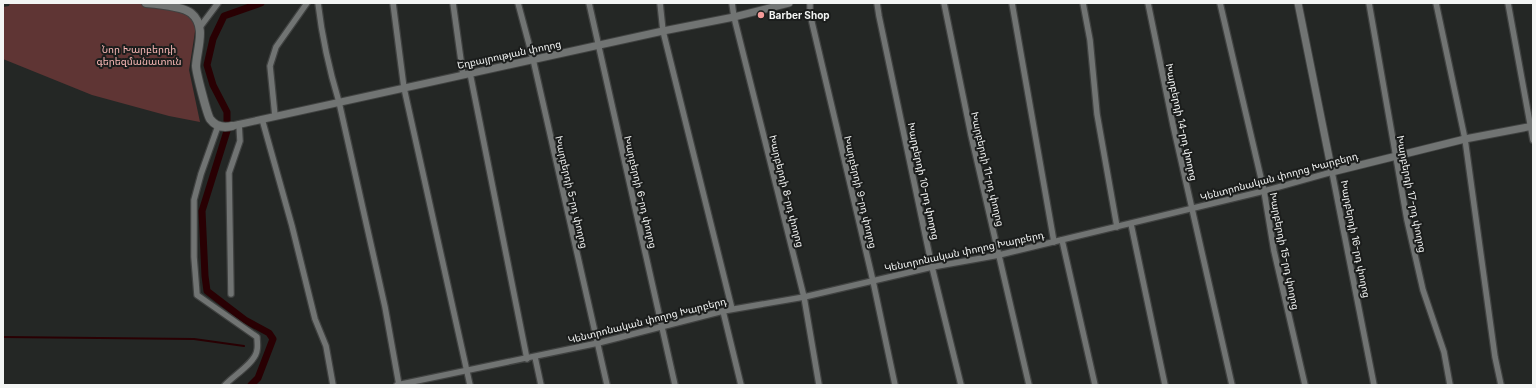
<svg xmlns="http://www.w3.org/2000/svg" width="1536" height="388" viewBox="0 0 1536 388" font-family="Inter,'Noto Sans Armenian',sans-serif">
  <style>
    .green { fill: #5f3534 }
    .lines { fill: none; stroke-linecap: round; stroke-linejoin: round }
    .stream { stroke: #290003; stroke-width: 2 }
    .canal { stroke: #290003; stroke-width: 7 }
    .minor-casing { stroke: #404241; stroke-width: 8 }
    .tertiary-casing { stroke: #404241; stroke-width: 9 }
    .secondary-casing { stroke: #404241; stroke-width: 10 }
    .minor { stroke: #717473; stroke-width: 5.5 }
    .tertiary { stroke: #717473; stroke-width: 7 }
    .secondary { stroke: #717473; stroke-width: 8 }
    .poi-dot { fill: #f59b99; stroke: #1b1d1c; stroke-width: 1.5 }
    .labels { text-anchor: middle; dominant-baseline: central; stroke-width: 4; stroke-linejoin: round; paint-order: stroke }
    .poi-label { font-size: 10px; font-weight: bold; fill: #f3f5f4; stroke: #1b1d1c; text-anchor: start }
    .park-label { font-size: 10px; fill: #f7b7b5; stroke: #1b1d1c }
    .street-label { font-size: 10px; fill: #f3f5f4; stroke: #1b1d1c }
  </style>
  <rect width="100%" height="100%" fill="#242725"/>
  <polygon class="green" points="10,3 174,3 197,19 189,70 200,122 169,116 92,95 3,59 3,7 9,6"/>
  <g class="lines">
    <polyline class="stream" points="3,337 194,339 244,346"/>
    <polyline class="canal" points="251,385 258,378 273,339 269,333 245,320 207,291 205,276 202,211 227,131 227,112 213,85 207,65 213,39 224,16 261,3"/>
    <g class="minor-casing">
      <g id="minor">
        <path d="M318,3C322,37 329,69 339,102L385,307L399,385"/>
        <polyline points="393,3 404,88 470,385"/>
        <polyline points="453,3 463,75"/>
        <polyline points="518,3 533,59 607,385"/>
        <polyline points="589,3 675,385"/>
        <polyline points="660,3 663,31 732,309"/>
        <polyline points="732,3 734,17 804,297 819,385"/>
        <polyline points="810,3 810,14 873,281 895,385"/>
        <polyline points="877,3 879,16 932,267 961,385"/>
        <polyline points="944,3 971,135 1029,385"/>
        <polyline points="1012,3 1054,242"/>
        <polyline points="1083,3 1090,40 1097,114 1117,227"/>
        <polyline points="1148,3 1173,125 1232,385"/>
        <polyline points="1220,3 1264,191 1274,251 1305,385"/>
        <polyline points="1369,3 1407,220 1423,290 1444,352 1450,385"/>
        <polyline points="1436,3 1465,139 1495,357 1501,385"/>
        <polyline points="1508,3 1533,140"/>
        <polyline points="200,27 218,3"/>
        <polyline points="470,73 527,359"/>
        <polyline points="275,116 270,66 276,47 307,3"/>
        <polyline points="262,119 292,226 315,319 326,346 333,385"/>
        <path d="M218,126L201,174L194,200V257L197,295L257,337C257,341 258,346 257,350C256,362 233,376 225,385"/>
        <polyline points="1131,224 1165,385"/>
        <polyline points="1062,240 1095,385"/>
        <polyline points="231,294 229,173 240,141 239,124"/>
        <polyline points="723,311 741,385"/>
        <polyline points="535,357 541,385"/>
        <polyline points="397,385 598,343 723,311 804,297 932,267 999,255 1264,191 1332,172 1374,385"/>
      </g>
    </g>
    <g class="tertiary-casing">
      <g id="tertiary">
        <polyline points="1298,3 1332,172 1465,139 1533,126"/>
        <polyline points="232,126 663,31 734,17 789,3"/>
      </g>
    </g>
    <g class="secondary-casing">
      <path id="secondary" d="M146,3C157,4 184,7 191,13C207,26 197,48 196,66C196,72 207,114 210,119C216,127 224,128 232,126"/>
    </g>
    <use href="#minor" class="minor"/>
    <use href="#tertiary" class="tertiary"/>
    <use href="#secondary" class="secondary"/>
  </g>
  <circle class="poi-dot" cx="761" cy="15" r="4"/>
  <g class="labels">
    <g class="poi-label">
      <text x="769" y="15">Barber Shop</text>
    </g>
    <g class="park-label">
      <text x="139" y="49">Նոր Խարբերդի<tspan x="139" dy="12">գերեզմանատուն</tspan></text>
    </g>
    <g class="street-label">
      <text transform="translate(509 54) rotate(-12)">Եղբայրության փողոց</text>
      <text transform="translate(1182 122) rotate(78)">Խարբերդի 14-րդ փողոց</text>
      <text transform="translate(988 169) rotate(77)">Խարբերդի 11-րդ փողոց</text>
      <text transform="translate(1279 176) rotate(-15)">Կենտրոնական փողոց Խարբերդ</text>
      <text transform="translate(924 181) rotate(78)">Խարբերդի 10-րդ փողոց</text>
      <text transform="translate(787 191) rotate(76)">Խարբերդի 8-րդ փողոց</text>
      <text transform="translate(572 192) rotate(77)">Խարբերդի 5-րդ փողոց</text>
      <text transform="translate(641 192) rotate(77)">Խարբերդի 6-րդ փողոց</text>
      <text transform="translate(861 192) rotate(77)">Խարբերդի 9-րդ փողոց</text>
      <text transform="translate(1412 194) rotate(79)">Խարբերդի 17-րդ փողոց</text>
      <text transform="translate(1356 239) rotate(79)">Խարբերդի 16-րդ փողոց</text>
      <text transform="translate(964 251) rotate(-12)">Կենտրոնական փողոց Խարբերդ</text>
      <text transform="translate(1285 251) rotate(79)">Խարբերդի 15-րդ փողոց</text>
      <text transform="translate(647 320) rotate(-14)">Կենտրոնական փողոց Խարբերդ</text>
    </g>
  </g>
  <rect width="1536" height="388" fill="none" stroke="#f3f5f4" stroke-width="8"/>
</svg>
